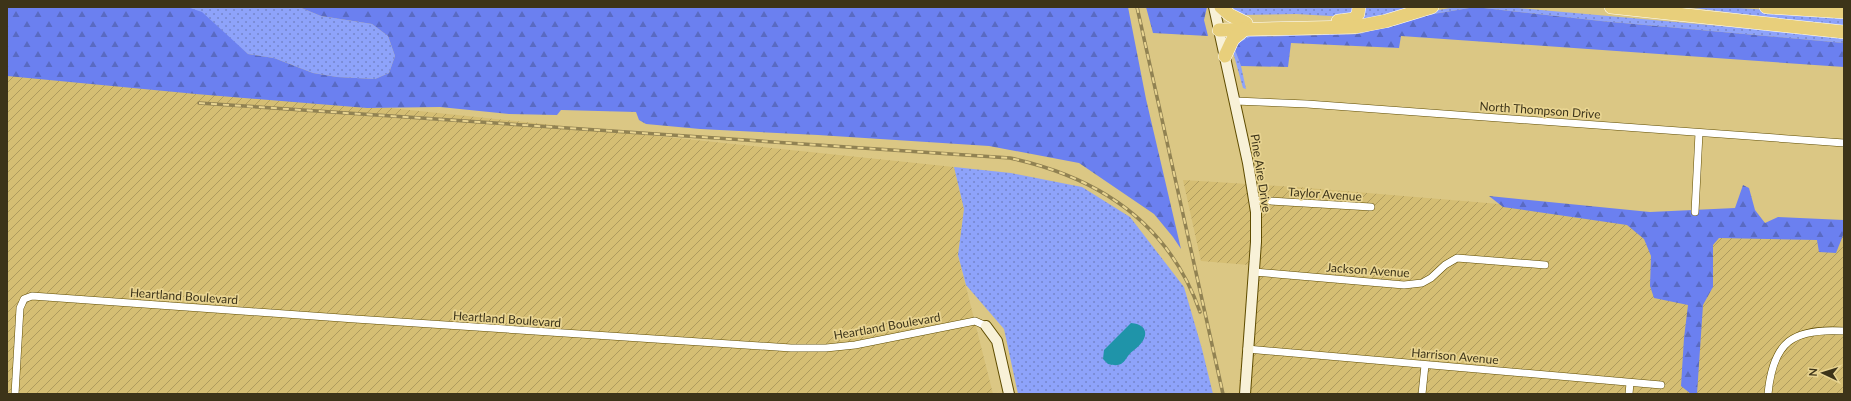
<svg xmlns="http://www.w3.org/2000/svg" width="1851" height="401" viewBox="0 0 1851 401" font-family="Lato,sans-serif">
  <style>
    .industrial { fill: url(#industrial-furrows) }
    .grass { fill: url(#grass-dots) }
    .forest { fill: url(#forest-firs) }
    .water { fill: #1f94a9 }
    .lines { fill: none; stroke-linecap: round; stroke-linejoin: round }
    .street-casing { stroke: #5f4c00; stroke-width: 8 }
    .secondary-casing { stroke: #5f4c00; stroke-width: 12 }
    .highway-casing { stroke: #fff; stroke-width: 14 }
    .street { stroke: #fff; stroke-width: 7 }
    .secondary { stroke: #f8f1d7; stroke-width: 10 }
    .highway { stroke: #e8cf7b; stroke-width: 13 }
    .rail-casing { stroke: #918252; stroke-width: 3.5 }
    .rail { stroke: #e8d491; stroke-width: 2; stroke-dasharray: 6; stroke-linecap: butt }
    .labels { text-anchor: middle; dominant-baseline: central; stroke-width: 3.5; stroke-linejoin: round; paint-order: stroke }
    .street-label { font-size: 12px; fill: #3d3419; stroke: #e8d491 }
  </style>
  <defs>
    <pattern id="industrial-furrows" width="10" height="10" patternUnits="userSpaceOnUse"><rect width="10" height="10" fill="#d5be73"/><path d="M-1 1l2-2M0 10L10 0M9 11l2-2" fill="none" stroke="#ae9b5e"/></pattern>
    <pattern id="grass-dots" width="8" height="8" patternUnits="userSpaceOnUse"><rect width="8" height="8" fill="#8ea3fa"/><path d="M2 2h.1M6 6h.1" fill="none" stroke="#7586ca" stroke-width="1.8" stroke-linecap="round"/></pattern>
    <pattern id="forest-firs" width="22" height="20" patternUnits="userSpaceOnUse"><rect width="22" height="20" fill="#6b80f0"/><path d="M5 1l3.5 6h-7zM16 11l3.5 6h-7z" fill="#596ac2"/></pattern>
  </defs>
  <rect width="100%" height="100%" fill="#dbc784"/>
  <g class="industrial">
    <polygon points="7,68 954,167 964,209 958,255 993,394 7,394"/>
    <polygon points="1183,180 1296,187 1844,233 1844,394 1241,394 1239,387 1249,265 1201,261"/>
  </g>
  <g class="grass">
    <polygon points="187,7 299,7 321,16 372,24 388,36 395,56 389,73 375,79 337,77 313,73 274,58 248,54 224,34"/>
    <polygon points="1228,7 1357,7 1347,17 1296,14 1239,15"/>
    <polygon points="1364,7 1421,7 1358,21"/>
    <polygon points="1456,7 1506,7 1844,37 1844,43 1601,21 1475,7 1416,17 1360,34 1250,37 1235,50 1241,66 1246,89 1243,88 1233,52 1235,44 1248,33 1416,14"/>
    <polygon points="1686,7 1723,7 1844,15 1844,27"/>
    <polygon points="954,167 1011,173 1082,187 1130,217 1184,287 1202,349 1213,394 1018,394 1004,329 966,285 958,255 964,209"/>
  </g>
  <g class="forest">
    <polygon points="7,7 187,7 202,12 248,54 274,58 313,73 337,77 375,79 389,73 395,56 388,36 372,24 321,16 299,7 704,7 722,8 740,7 1128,7 1146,99 1181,249 1173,237 1154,214 1079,163 989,146 818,135 700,129 646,124 639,120 636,112 561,110 557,115 509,114 440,107 367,108 196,94 7,76"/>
    <polygon points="1146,7 1207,7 1204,20 1208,36 1153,33"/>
    <polygon points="1475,7 1601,21 1844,43 1844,67 1401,36 1399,48 1291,43 1288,67 1241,66 1235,50 1240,42 1250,37 1360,34 1416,17"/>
    <polygon points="1743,185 1749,188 1755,210 1765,223 1778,217 1844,220 1844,233 1836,253 1819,252 1817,240 1719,238 1713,245 1713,287 1703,305 1697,394 1691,394 1681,386 1684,338 1688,305 1654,298 1650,286 1651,256 1644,239 1627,225 1503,207 1489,196 1650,212 1735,208"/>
  </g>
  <path class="water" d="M1131,323C1152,325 1147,341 1134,350C1124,357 1126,369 1108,364L1103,359L1104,350Z"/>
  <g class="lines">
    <g class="street-casing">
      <g id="street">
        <polyline points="1235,101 1307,104 1844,143"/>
        <polyline points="1254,200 1371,207"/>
        <polyline points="1695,212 1699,133"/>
        <polyline points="1254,272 1404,285 1422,283 1431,278 1445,265 1457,258 1545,265"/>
        <polyline points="1247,349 1661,385"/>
        <polyline points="15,394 20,308 24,299 32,296 355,319 791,348 826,348 855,345 975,321 986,326"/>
        <polyline points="1422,394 1425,365"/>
        <polyline points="1629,394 1630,383"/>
        <path d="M1768,394C1773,341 1793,328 1844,331"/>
      </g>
    </g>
    <g class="secondary-casing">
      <g id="secondary">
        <polyline points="1214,7 1248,163 1256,212 1256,242 1245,394"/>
        <polyline points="986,326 997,341 1009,394"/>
      </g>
    </g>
    <g class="highway-casing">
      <g id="highway">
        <polyline points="1221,7 1230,15 1246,23"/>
        <polyline points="1611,7 1844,32"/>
        <polyline points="1766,7 1844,12"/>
        <polyline points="1338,21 1354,19 1358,14 1359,7"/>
        <polyline points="1219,30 1355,27 1386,21 1432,7"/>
        <polyline points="1225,56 1233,39 1244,30"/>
      </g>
    </g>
    <use href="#street" class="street"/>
    <use href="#secondary" class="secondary"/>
    <use href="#highway" class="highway"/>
    <g class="rail-casing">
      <g id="rail">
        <polyline points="1137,7 1223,394"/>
        <path d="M199,103L1010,158C1098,177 1169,223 1200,312"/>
      </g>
    </g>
    <use href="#rail" class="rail"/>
  </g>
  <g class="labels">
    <g class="street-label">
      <text transform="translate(1540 110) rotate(4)">North Thompson Drive</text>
      <text transform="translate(1261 173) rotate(81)">Pine Aire Drive</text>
      <text transform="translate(1325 194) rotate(4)">Taylor Avenue</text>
      <text transform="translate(1368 270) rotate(4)">Jackson Avenue</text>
      <text transform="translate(184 296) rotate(4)">Heartland Boulevard</text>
      <text transform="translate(507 319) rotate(4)">Heartland Boulevard</text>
      <text transform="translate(887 326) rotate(-10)">Heartland Boulevard</text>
      <text transform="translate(1455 356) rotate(5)">Harrison Avenue</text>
    </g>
  </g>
  <rect width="1851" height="401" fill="none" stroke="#3d3419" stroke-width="16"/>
  <g transform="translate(1823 373) rotate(274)" stroke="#e8d491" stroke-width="3" paint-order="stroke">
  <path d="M0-3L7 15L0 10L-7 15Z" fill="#3d3419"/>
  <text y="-6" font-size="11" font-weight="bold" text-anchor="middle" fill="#3d3419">N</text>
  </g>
</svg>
